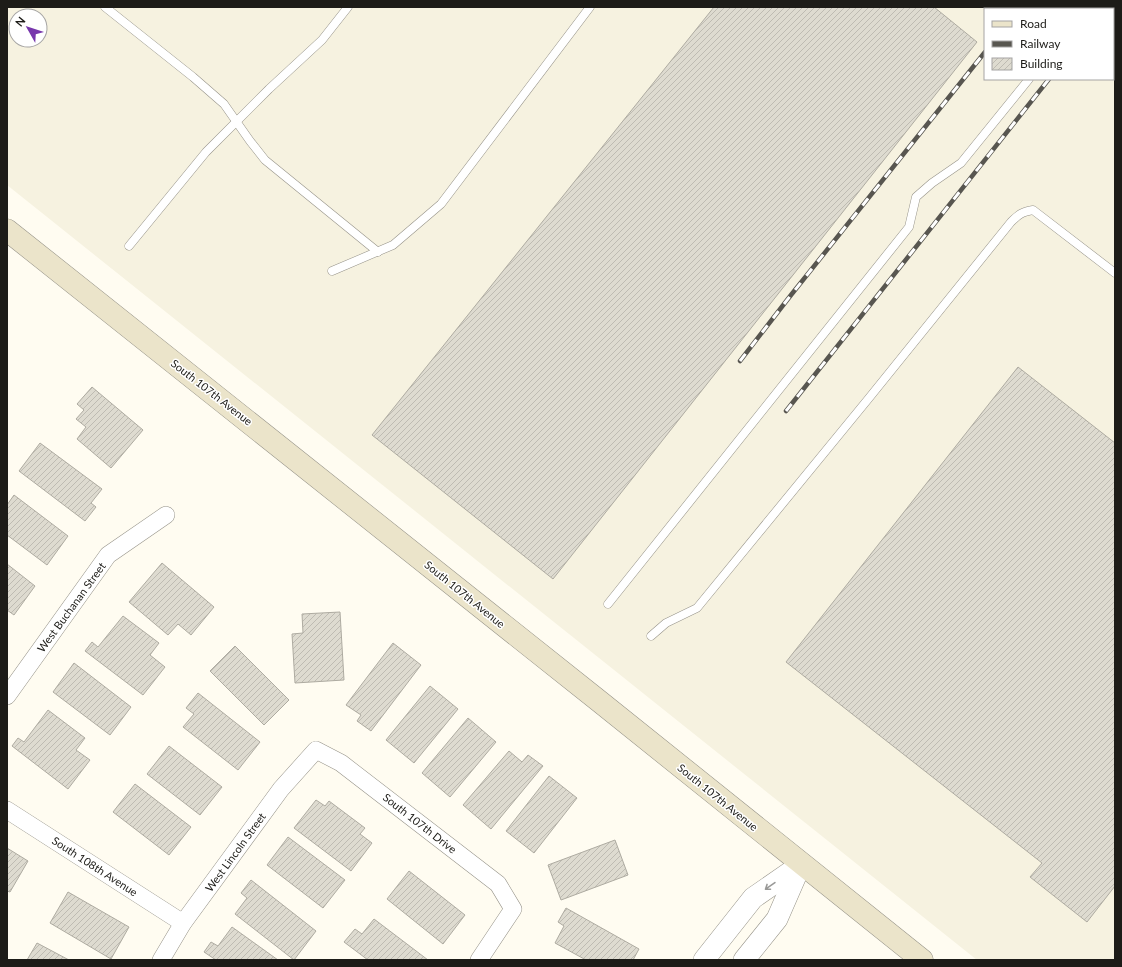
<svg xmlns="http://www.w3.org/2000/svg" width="1122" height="967" viewBox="0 0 1122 967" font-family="Lato,sans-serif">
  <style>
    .built { fill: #f6f2e0; fill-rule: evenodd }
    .building { fill: url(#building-hatch); stroke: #aeaba1 }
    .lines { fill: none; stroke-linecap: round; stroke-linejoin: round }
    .service-casing { stroke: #959288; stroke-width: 9 }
    .minor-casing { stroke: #959288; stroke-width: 18 }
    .tertiary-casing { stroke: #959288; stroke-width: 22 }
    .secondary-casing { stroke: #959288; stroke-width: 23 }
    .service { stroke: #fff; stroke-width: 8 }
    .minor { stroke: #fff; stroke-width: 17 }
    .tertiary { stroke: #fff; stroke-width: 21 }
    .secondary { stroke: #ebe4ca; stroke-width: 22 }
    .rail-casing { stroke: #585650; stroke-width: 4.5 }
    .rail { stroke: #fff; stroke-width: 3; stroke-dasharray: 9; stroke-linecap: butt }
    .oneway { stroke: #999997 }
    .labels { text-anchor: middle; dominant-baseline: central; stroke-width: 3; stroke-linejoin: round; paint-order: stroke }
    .street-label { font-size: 11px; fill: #1d1c18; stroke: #fff }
  </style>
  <defs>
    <pattern id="building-hatch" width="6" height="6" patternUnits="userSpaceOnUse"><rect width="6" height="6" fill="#dedbd0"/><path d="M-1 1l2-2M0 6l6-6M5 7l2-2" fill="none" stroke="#bebbb2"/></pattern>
  </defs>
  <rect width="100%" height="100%" fill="#fffcf1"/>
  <path class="built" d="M7,7H1115V960H977L7,185ZM985,9H1113V79H985ZM16,16H40V40H16Z"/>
  <g class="building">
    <polygon points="714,7 935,7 934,7 977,42 553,579 372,435"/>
    <polygon points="1018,367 1115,443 1115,886 1087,922 1030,877 1042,863 786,662"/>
    <polygon points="92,387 143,430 111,468 77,439 86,427 76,419 84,410 77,404"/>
    <polygon points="40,443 102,489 91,503 96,507 85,521 19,471"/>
    <polygon points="14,495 68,536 47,565 7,535 7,505"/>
    <polygon points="162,563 214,607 191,635 178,624 168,635 129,602"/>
    <polygon points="7,564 35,586 14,615 7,610"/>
    <polygon points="340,612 344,680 295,683 292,634 303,633 302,614"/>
    <polygon points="123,616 159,643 150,655 165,667 143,695 85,651 92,642 98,647"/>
    <polygon points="393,643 421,665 371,731 357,721 361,715 346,705"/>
    <polygon points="235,646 289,700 264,725 210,671"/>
    <polygon points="74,663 131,707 110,735 53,692"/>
    <polygon points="430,686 458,709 414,763 386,740"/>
    <polygon points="198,693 260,742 238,770 183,727 194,714 186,708"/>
    <polygon points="48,710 85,738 76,750 90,760 68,789 12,746 18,738 24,742"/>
    <polygon points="468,718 496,742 450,797 422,773"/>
    <polygon points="169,746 222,787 200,815 147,774"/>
    <polygon points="509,751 522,762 528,755 543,766 491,829 463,805"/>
    <polygon points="549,776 577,798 534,853 506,831"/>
    <polygon points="135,784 191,827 169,855 113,812"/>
    <polygon points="316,800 325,806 329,801 365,828 360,834 372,843 351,871 294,828"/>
    <polygon points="288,837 345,880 323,908 267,865"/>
    <polygon points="615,840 628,875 561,900 548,865"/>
    <polygon points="7,848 28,861 10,892 7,891"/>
    <polygon points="409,871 465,915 443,944 387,899"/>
    <polygon points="251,880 316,931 294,960 235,914 247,898 241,893"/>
    <polygon points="68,892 129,927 111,959 50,923"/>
    <polygon points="566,908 639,949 633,960 586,960 555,943 564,926 558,922"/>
    <polygon points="374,919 428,960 368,960 344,942 355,929 362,934"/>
    <polygon points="232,927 278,960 216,960 204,952 211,942 218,946"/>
    <polygon points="37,943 69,960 27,960"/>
  </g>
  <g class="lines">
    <g class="service-casing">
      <g id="service">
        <polyline points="105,7 193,77 224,104 250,141 265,160 378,252"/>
        <polyline points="1085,9 1087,7"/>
        <polyline points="129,246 206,152 269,89 322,40 348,7"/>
        <polyline points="332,271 393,245 441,204 590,7"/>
        <polyline points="608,604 909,227 916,197 932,183 961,163 1029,79"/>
        <path d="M651,636L666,623L697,608L869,398L1011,222C1019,214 1022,212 1033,210L1115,273"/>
      </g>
    </g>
    <g class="minor-casing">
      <g id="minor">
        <polyline points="7,696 108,555 166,515"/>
        <polyline points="7,810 183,923"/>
        <polyline points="161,960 183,923 281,789 316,750 341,763 498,884 513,909 479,960"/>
      </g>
    </g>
    <g class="tertiary-casing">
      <g id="tertiary">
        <polyline points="704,960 753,898 802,864"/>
        <polyline points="744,960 777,919 801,864"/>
      </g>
    </g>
    <g class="secondary-casing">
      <polyline id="secondary" points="7,230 599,701 922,960"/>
    </g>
    <use href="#service" class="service"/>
    <use href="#minor" class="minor"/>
    <use href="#tertiary" class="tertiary"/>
    <use href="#secondary" class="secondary"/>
    <g class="rail-casing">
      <g id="rail">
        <polyline points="1019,9 1021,7"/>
        <polyline points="1105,9 1106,7"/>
        <polyline points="740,361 791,295 985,52"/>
        <polyline points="786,411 1049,79"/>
      </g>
    </g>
    <use href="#rail" class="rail"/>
  </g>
  <defs><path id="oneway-shaft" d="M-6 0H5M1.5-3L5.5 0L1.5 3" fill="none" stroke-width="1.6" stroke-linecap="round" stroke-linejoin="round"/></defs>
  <use class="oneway" href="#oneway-shaft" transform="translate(770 886) rotate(145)"/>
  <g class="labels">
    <g class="street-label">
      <text transform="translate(212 392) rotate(38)">South 107th Avenue</text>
      <text transform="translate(465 594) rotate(39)">South 107th Avenue</text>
      <text transform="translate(71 607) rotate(-54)">West Buchanan Street</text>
      <text transform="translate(718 797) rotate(39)">South 107th Avenue</text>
      <text transform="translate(420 823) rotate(38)">South 107th Drive</text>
      <text transform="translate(235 852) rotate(-54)">West Lincoln Street</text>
      <text transform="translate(95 866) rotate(33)">South 108th Avenue</text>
    </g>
  </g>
  <rect width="1122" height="967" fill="none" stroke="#1d1c18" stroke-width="16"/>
  <rect x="984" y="8" width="130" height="72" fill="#ffffff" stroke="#a5a4a3"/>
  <rect x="992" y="21" width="20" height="6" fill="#ebe4ca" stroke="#a5a4a3"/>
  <text x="1020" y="28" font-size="12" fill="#1d1c18">Road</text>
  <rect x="992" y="41" width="20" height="6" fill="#585650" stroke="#a5a4a3"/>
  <text x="1020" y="48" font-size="12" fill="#1d1c18">Railway</text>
  <rect x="992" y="58" width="20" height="12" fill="url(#building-hatch)" stroke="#a5a4a3"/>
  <text x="1020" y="68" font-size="12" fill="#1d1c18">Building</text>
  <g transform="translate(28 28) rotate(309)"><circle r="19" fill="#ffffff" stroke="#a5a4a3"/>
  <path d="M0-3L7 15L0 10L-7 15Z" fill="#7737ac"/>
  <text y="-6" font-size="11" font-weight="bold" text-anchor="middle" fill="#1d1c18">N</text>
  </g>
</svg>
